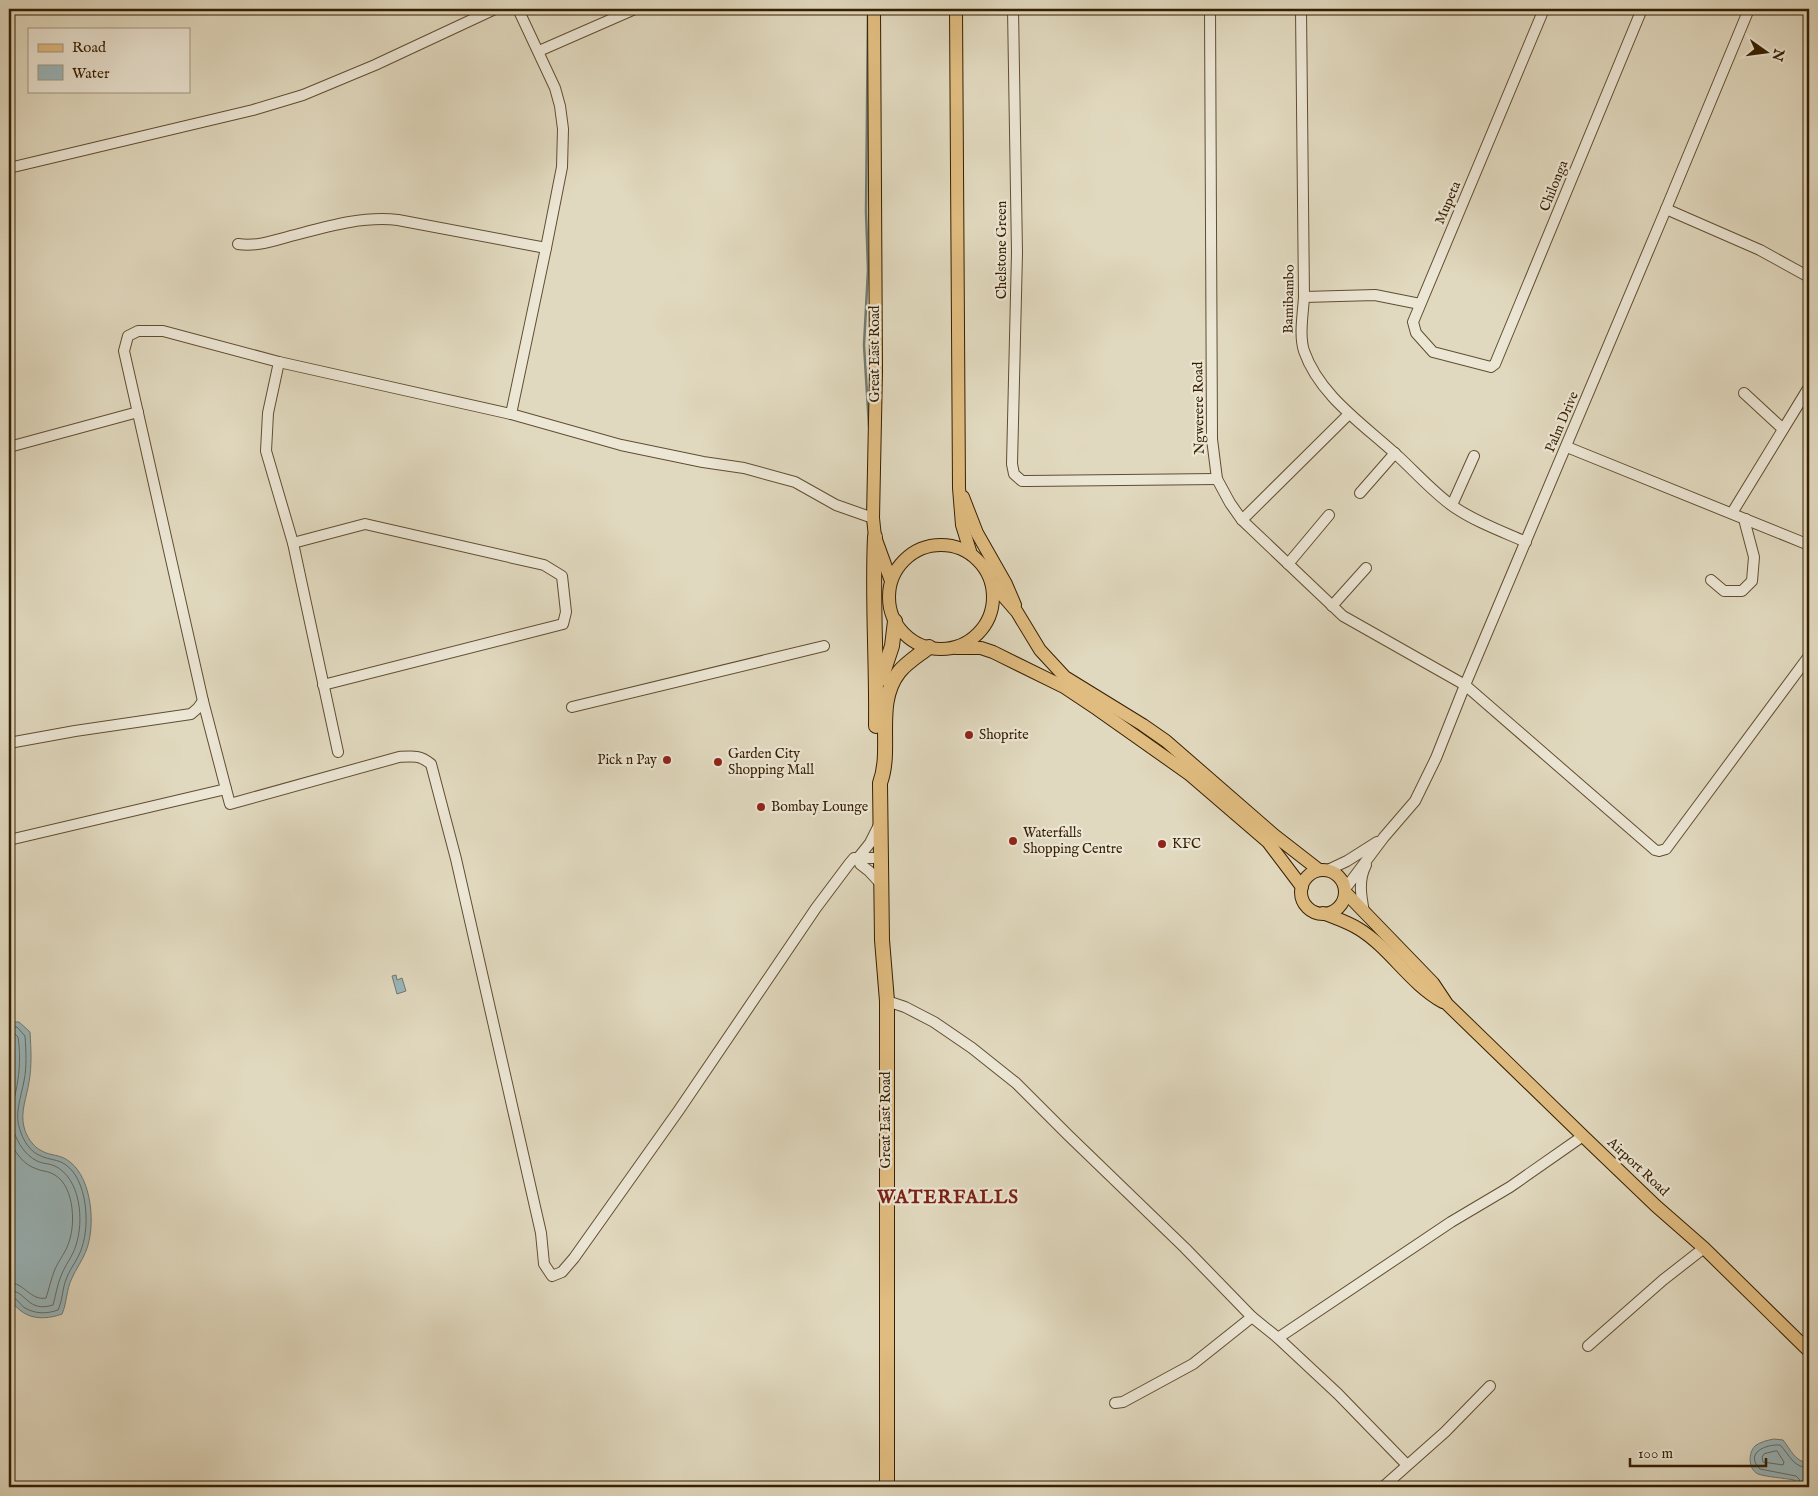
<svg xmlns="http://www.w3.org/2000/svg" width="1818" height="1496" viewBox="0 0 1818 1496" font-family="'IM FELL English',serif">
  <style>
    .water { fill: #99b7bd; stroke: #717a71 }
    .lines { fill: none; stroke-linecap: round; stroke-linejoin: round }
    .shore { stroke: #686b5e; stroke-width: 1 }
    .stream { stroke: #717a71; stroke-width: 2.5 }
    .minor-casing { stroke: #614e30; stroke-width: 12 }
    .major-casing { stroke: #361f00; stroke-width: 14 }
    .highway-casing { stroke: #361f00; stroke-width: 16 }
    .minor { stroke: #ece6d5; stroke-width: 10 }
    .major { stroke: #e0bc80; stroke-width: 12 }
    .highway { stroke: #e0bc80; stroke-width: 14 }
    .poi-dot { fill: #8f2418; stroke: #ece6d5; stroke-width: 2 }
    .labels { text-anchor: middle; dominant-baseline: central; stroke-width: 4.5; stroke-linejoin: round; paint-order: stroke }
    .street-label { font-size: 14px; fill: #361f00; stroke: #ece6d5 }
    .poi-label { font-size: 14px; fill: #361f00; stroke: #ece6d5; text-anchor: start }
    .district-label { font-size: 19px; font-weight: bold; letter-spacing: 1px; fill: #7a1f14; stroke: #ece6d5 }
  </style>
  <rect width="100%" height="100%" fill="#e1d9bf"/>
  <filter id="stains"><feTurbulence type="fractalNoise" baseFrequency=".004" numOctaves="4"/><feColorMatrix values="0 0 0 0 .2 0 0 0 0 .09 0 0 0 0 .02 0 0 0 .5 -.17"/></filter>
  <radialGradient id="worn" r=".72"><stop offset=".6" stop-color="#630" stop-opacity="0"/><stop offset="1" stop-color="#630" stop-opacity=".3"/></radialGradient>
  <g class="water">
    <polygon points="396,975 397,980 402,978 406,991 397,994 392,976"/>
    <path d="M9,1022H19L30,1032C31,1048 32,1066 29,1082C27,1096 20,1112 24,1127C26,1136 33,1147 42,1151C50,1156 61,1154 70,1162C92,1179 96,1226 86,1251C82,1261 76,1269 72,1278C66,1290 67,1303 62,1314C48,1319 33,1320 21,1311C17,1308 13,1303 9,1300Z"/>
    <path d="M1774,1439L1783,1440C1791,1450 1795,1462 1809,1463V1487H1798L1794,1480C1784,1478 1767,1477 1758,1474C1748,1469 1748,1453 1755,1446C1760,1442 1768,1440 1774,1439Z"/>
  </g>
  <g class="lines">
    <g class="shore">
      <path d="M9,1027H17L25,1036C26,1050 27,1067 24,1081C21,1097 14,1115 20,1130C23,1140 30,1152 41,1156C49,1160 58,1159 66,1165C87,1180 90,1224 82,1247C79,1258 71,1267 67,1277C62,1288 63,1300 58,1310C47,1314 35,1314 25,1308C19,1304 17,1297 9,1296"/>
      <path d="M9,1033H14L18,1037C20,1049 20,1067 18,1079C16,1096 8,1115 14,1132C18,1143 25,1155 37,1161C42,1164 49,1163 55,1166C81,1179 84,1221 76,1245C73,1256 65,1265 61,1276C57,1285 56,1295 53,1305C27,1313 27,1291 9,1290"/>
      <path d="M9,1139C14,1151 23,1165 37,1169C41,1171 47,1171 51,1173C74,1182 76,1222 69,1242C66,1252 59,1260 55,1269C51,1279 49,1289 46,1298C31,1301 24,1283 9,1282"/>
      <polygon points="1777,1451 1784,1462 1783,1465 1763,1462 1762,1457 1764,1454"/>
      <path d="M1802,1487L1799,1479L1796,1476L1760,1469C1744,1453 1766,1444 1780,1445C1790,1455 1792,1467 1809,1468"/>
    </g>
    <polyline class="stream" points="868,9 866,212 868,270 864,345 869,426"/>
    <g class="minor-casing">
      <g id="minor">
        <polyline points="1013,9 1017,253 1012,464 1014,474 1022,481 1027,481 1217,479"/>
        <polyline points="1210,9 1212,439 1217,479 1230,503 1242,520 1343,616 1465,685 1655,850 1659,851 1666,849 1809,656"/>
        <path d="M1301,9L1304,297C1303,314 1299,335 1304,351C1320,397 1366,426 1400,458C1416,473 1436,495 1454,507C1476,522 1501,531 1526,542"/>
        <polyline points="1544,9 1413,322 1416,333 1433,352 1491,367 1495,364 1642,9"/>
        <polyline points="539,51 635,9"/>
        <polyline points="9,168 253,110 303,95 375,65 495,9"/>
        <polyline points="1666,209 1760,250 1809,277"/>
        <path d="M238,244C258,247 275,240 295,235C329,226 363,216 398,220L546,248"/>
        <polyline points="1304,297 1375,295 1420,304"/>
        <polyline points="279,362 268,413 266,451 293,543 338,752"/>
        <polyline points="1744,393 1783,429"/>
        <polyline points="511,414 546,248 562,167 563,129 560,106 555,88 518,9"/>
        <polyline points="9,447 138,412"/>
        <polyline points="1567,447 1809,545"/>
        <polyline points="1360,493 1395,453"/>
        <polyline points="1452,505 1474,456"/>
        <polyline points="1732,513 1809,387"/>
        <polyline points="1242,520 1349,414"/>
        <polyline points="293,543 365,524 544,565 562,576 566,612 563,624 323,685"/>
        <polyline points="1288,564 1329,515"/>
        <polyline points="1711,580 1724,591 1742,591 1752,581 1754,557 1745,523 1746,519"/>
        <polyline points="1332,606 1366,568"/>
        <polyline points="572,707 824,646"/>
        <polyline points="9,743 75,731 191,714 198,708 203,701"/>
        <path d="M226,789L230,804L399,757C413,756 420,755 431,764L456,859L541,1233L544,1264L552,1276L562,1272L574,1258L679,1110L816,908L849,864L854,858H881"/>
        <polyline points="9,840 226,789 203,701 124,351 128,336 138,331 163,331 279,362 511,414 621,445 703,462 744,468 795,482 836,505 873,518"/>
        <polyline points="858,858 870,843 879,825"/>
        <polyline points="860,864 869,871 881,884"/>
        <polyline points="1328,870 1347,861 1377,842"/>
        <polyline points="1345,889 1384,837 1415,801 1436,758 1465,685 1666,209 1749,9"/>
        <path d="M1364,912C1361,896 1358,880 1366,865"/>
        <polyline points="887,1001 905,1007 934,1022 972,1048 1016,1083 1068,1135 1185,1248 1252,1317 1278,1338 1338,1394 1407,1465"/>
        <polyline points="1278,1338 1451,1222 1510,1187 1583,1136"/>
        <polyline points="1588,1346 1663,1280 1704,1248"/>
        <polyline points="1115,1403 1123,1402 1193,1364 1252,1317"/>
        <polyline points="1383,1487 1445,1432 1490,1386"/>
      </g>
    </g>
    <g class="major-casing">
      <g id="major">
        <polyline points="874,9 876,371 873,518 875,537 891,581"/>
        <polyline points="956,9 959,488 962,525 971,554"/>
        <polyline points="963,497 977,533 1006,584 1015,605"/>
        <circle cx="941" cy="597" r="52"/>
        <polyline points="991,582 1017,612 1040,650 1065,677 1143,725 1166,741 1274,835 1319,870"/>
        <polyline points="956,648 981,648 993,652 1064,687 1097,709 1189,774 1268,842 1302,887"/>
        <circle cx="1323" cy="892" r="22"/>
        <polyline points="1345,892 1433,983 1447,1004 1583,1136 1656,1206 1704,1248 1809,1351"/>
        <path d="M1323,913C1335,918 1348,922 1359,929C1390,948 1410,984 1443,1002"/>
      </g>
    </g>
    <g class="highway-casing">
      <g id="highway">
        <path d="M875,537C872,600 877,663 876,726"/>
        <polyline points="881,679 892,646 895,621"/>
        <path d="M887,1487V1001L882,940L880,783C893,748 874,704 899,672C907,662 919,655 929,647"/>
      </g>
    </g>
    <use href="#minor" class="minor"/>
    <use href="#major" class="major"/>
    <use href="#highway" class="highway"/>
  </g>
  <g class="poi-dot">
    <circle cx="969" cy="735" r="5"/>
    <circle cx="667" cy="760" r="5"/>
    <circle cx="718" cy="762" r="5"/>
    <circle cx="761" cy="807" r="5"/>
    <circle cx="1013" cy="841" r="5"/>
    <circle cx="1162" cy="844" r="5"/>
  </g>
  <g class="labels">
    <g class="street-label">
      <text transform="translate(1554 186) rotate(-68)">Chilonga</text>
      <text transform="translate(1448 203) rotate(-67)">Mupeta</text>
      <text transform="translate(1002 250) rotate(-90)">Chelstone Green</text>
      <text transform="translate(1289 299) rotate(-89)">Bamibambo</text>
      <text transform="translate(875 354) rotate(-90)">Great East Road</text>
      <text transform="translate(1199 408) rotate(-91)">Ngwerere Road</text>
      <text transform="translate(1562 422) rotate(-67)">Palm Drive</text>
      <text transform="translate(886 1120) rotate(-90)">Great East Road</text>
      <text transform="translate(1638 1167) rotate(43)">Airport Road</text>
    </g>
    <g class="poi-label">
      <text x="979" y="735">Shoprite</text>
      <text x="728" y="754">Garden City<tspan x="728" dy="16">Shopping Mall</tspan></text>
      <text x="657" y="760" text-anchor="end">Pick n Pay</text>
      <text x="771" y="807">Bombay Lounge</text>
      <text x="1023" y="833">Waterfalls<tspan x="1023" dy="16">Shopping Centre</tspan></text>
      <text x="1172" y="844">KFC</text>
    </g>
    <g class="district-label">
      <text x="948" y="1198">WATERFALLS</text>
    </g>
  </g>
  <rect width="1818" height="1496" fill="none" stroke="#e1d9bf" stroke-width="30"/>
  <rect x="10" y="10" width="1798" height="1476" fill="none" stroke="#361f00" stroke-width="2.5"/>
  <rect x="15" y="15" width="1788" height="1466" fill="none" stroke="#361f00"/>
  <rect x="28" y="28" width="162" height="65" fill="#ece6d5" stroke="#a39680"/>
  <rect x="38" y="44" width="25" height="8" fill="#e0bc80" stroke="#a39680"/>
  <text x="72" y="52" font-size="15" fill="#361f00">Road</text>
  <rect x="38" y="65" width="25" height="15" fill="#99b7bd" stroke="#a39680"/>
  <text x="72" y="78" font-size="15" fill="#361f00">Water</text>
  <g transform="translate(1766 52) rotate(104)" stroke="#ece6d5" stroke-width="4" paint-order="stroke">
  <path d="M0-4L9 19L0 12L-9 19Z" fill="#361f00"/>
  <text y="-8" font-size="14" font-weight="bold" text-anchor="middle" fill="#361f00">N</text>
  </g>
  <path d="M1630 1458v8h136v-8" fill="none" stroke="#361f00" stroke-width="2.5"/>
  <text x="1638" y="1458" font-size="15" fill="#361f00" stroke="#ece6d5" stroke-width="4" paint-order="stroke">100 m</text>
  <rect width="100%" height="100%" filter="url(#stains)"/>
  <rect width="100%" height="100%" fill="url(#worn)"/>
</svg>
